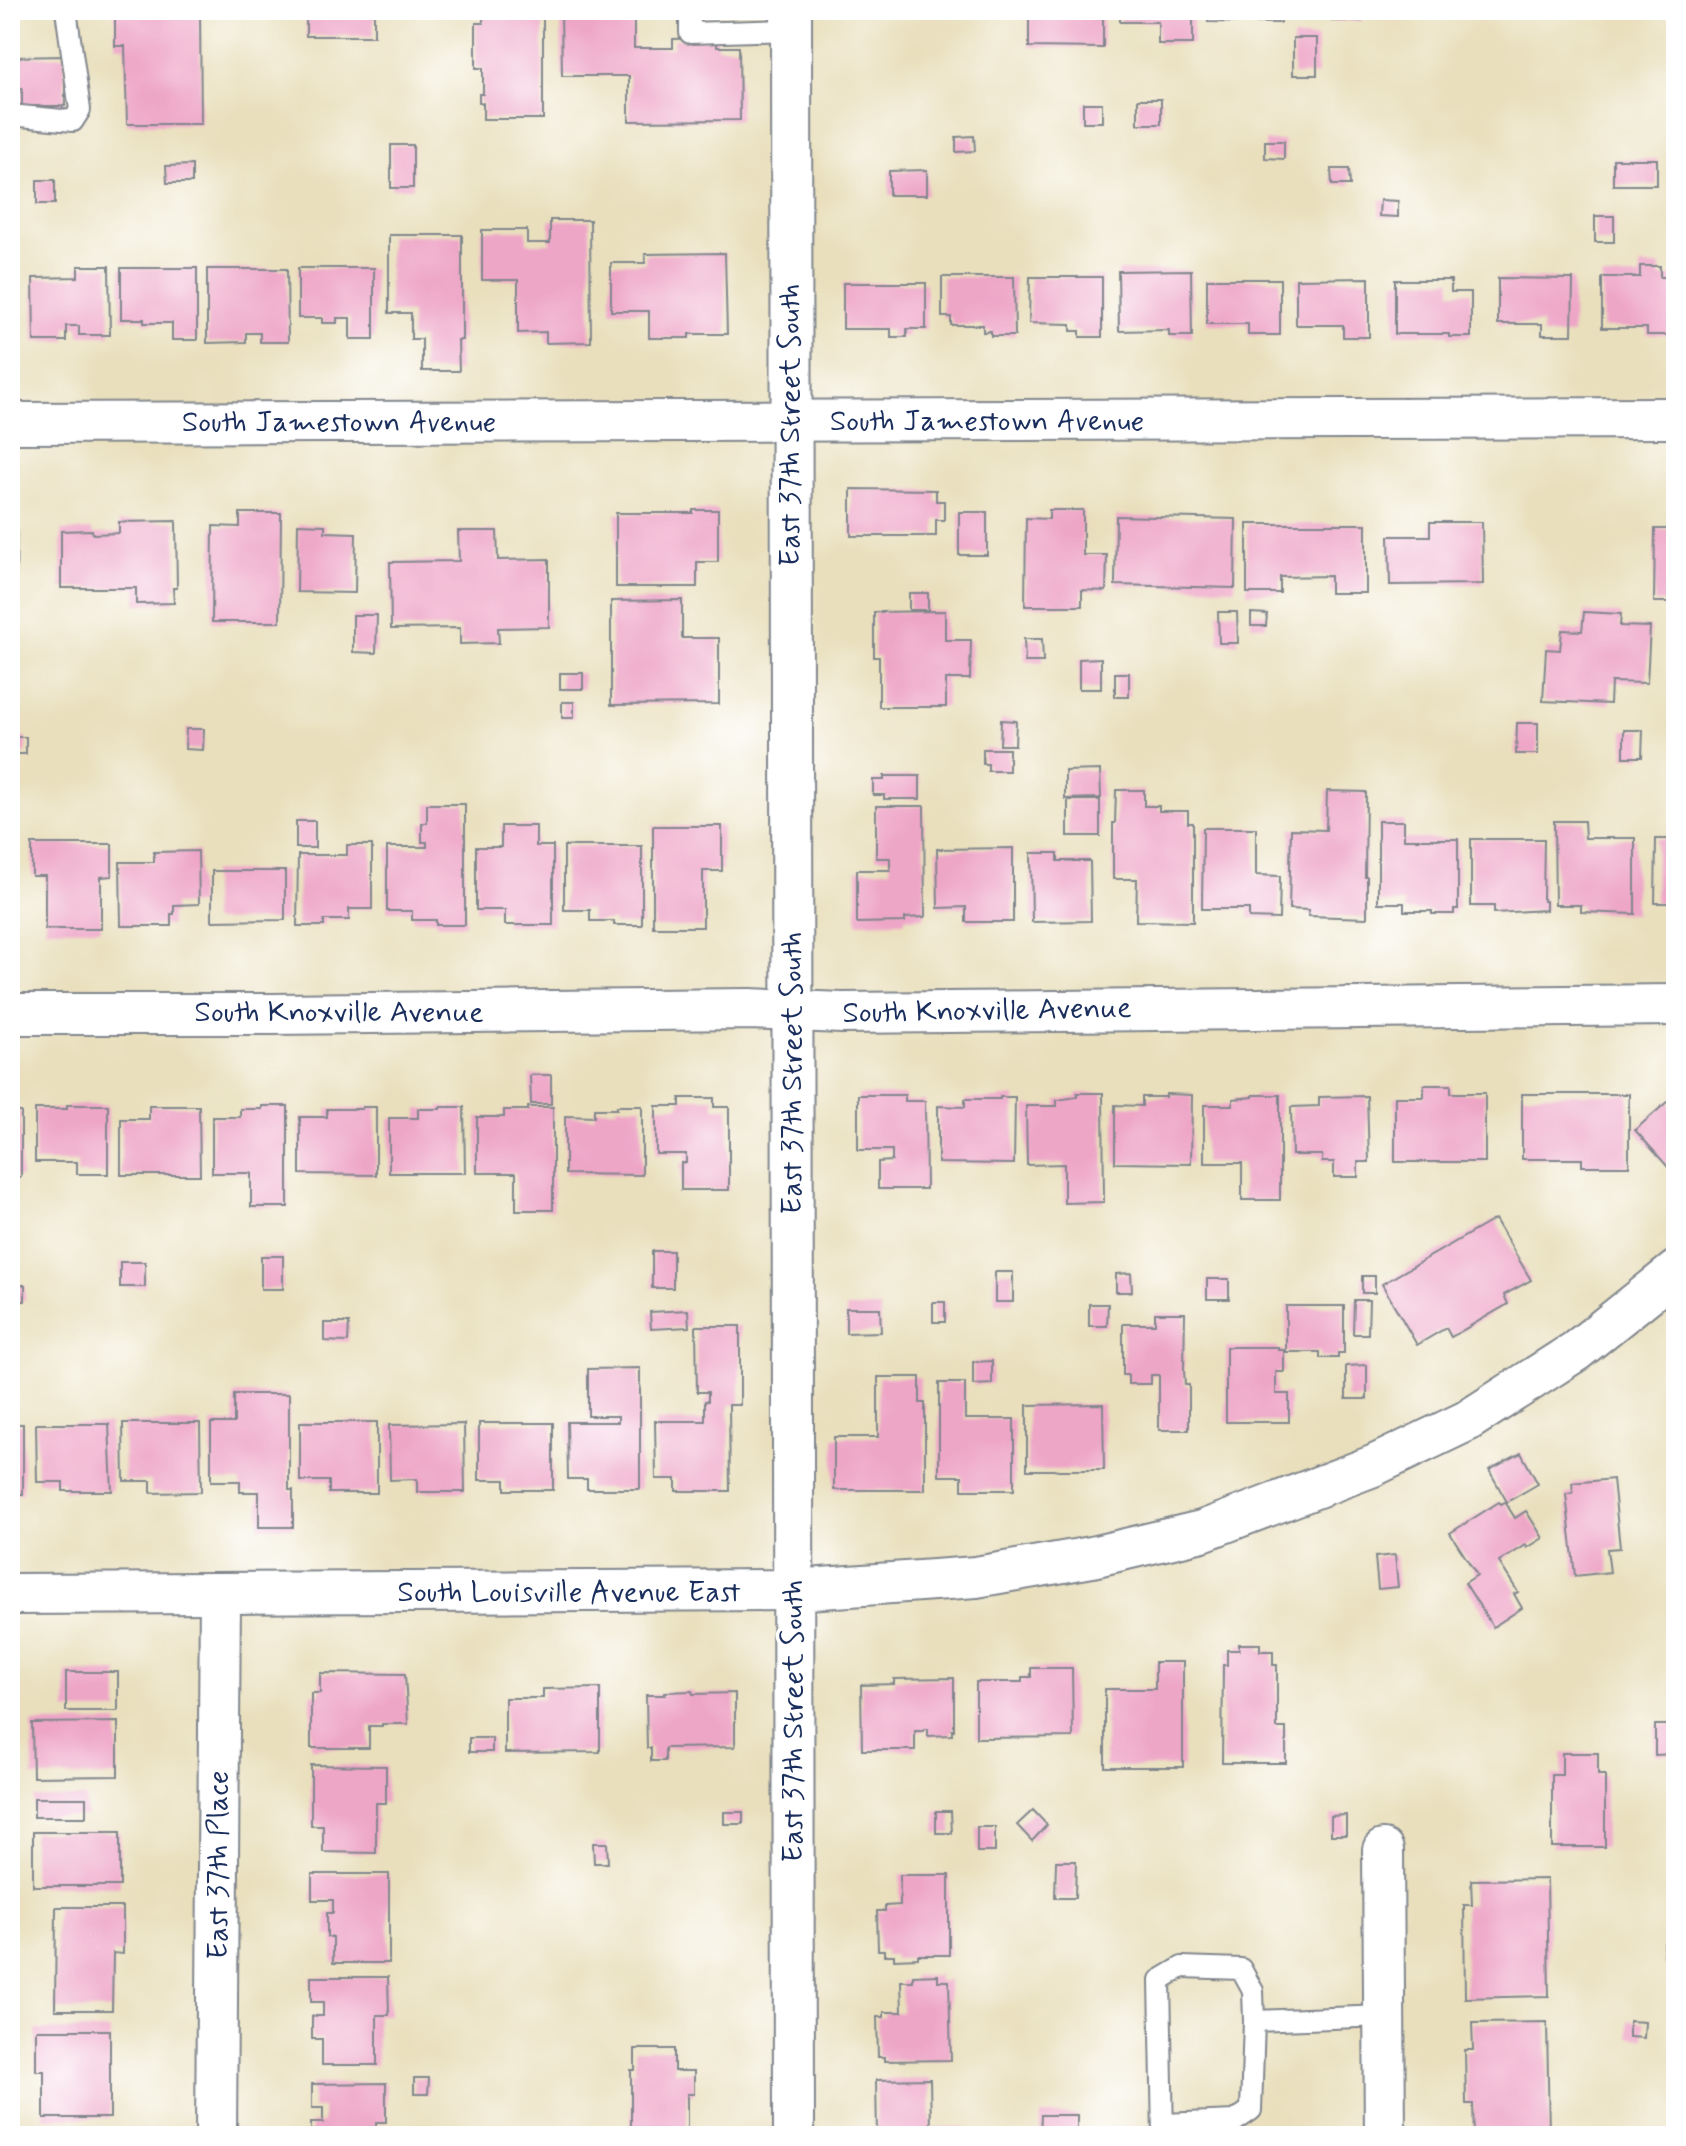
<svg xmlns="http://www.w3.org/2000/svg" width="1686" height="2146" viewBox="0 0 1686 2146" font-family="Mynerve,sans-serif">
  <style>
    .building { fill: #eea6c7 }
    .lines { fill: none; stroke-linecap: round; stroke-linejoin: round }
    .service-casing { stroke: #82878d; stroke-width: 24 }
    .minor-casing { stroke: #82878d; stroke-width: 44 }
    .service { stroke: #fff; stroke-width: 20 }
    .minor { stroke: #fff; stroke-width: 40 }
    .labels { text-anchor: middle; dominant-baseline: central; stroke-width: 7; stroke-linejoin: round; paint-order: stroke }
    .street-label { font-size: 30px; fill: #1b2f5e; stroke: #fff }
  </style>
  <rect width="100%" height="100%" fill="#fff"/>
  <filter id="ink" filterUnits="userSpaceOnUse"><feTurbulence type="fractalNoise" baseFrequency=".0125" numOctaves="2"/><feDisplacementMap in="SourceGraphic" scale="16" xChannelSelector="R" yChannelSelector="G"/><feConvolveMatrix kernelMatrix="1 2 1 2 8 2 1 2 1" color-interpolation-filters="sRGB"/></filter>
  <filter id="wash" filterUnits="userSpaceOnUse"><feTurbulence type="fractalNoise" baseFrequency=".006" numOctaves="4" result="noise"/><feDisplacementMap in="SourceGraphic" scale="32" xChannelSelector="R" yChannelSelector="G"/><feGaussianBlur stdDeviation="1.8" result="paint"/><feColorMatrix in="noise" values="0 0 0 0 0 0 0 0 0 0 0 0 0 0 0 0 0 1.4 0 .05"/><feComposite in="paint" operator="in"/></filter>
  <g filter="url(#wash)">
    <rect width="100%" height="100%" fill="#e9dfbc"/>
    <g id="blocks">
      <g class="building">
        <polygon points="115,10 200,10 201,124 127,124 125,46 115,46"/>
        <rect x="306" y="10" width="68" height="26"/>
        <polygon points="483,10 543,10 543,119 483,119 483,103 479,103 479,94 483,94 483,68 476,68 476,23 483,23"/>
        <polygon points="561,10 634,10 634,48 673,48 673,39 717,38 717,47 739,47 740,120 629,121 629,76 562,76"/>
        <polygon points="1029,10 1103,10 1103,48 1029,47"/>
        <polygon points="1120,10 1193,10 1193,44 1158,44 1158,22 1120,22"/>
        <polygon points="1208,10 1281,10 1281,23 1208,22"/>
        <polygon points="1330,10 1362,10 1362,21 1331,21"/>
        <rect x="1293" y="38" width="24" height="37"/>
        <polygon points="65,56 65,106 22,106 22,88 10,88 10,57"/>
        <rect x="1138" y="99" width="23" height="25"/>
        <rect x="1083" y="103" width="19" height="19"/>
        <polygon points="974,136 975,151 956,152 956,137"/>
        <polygon points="1265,141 1284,141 1284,159 1265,158"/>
        <rect x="391" y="145" width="22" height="43"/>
        <rect x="1613" y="159" width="44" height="26"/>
        <polygon points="192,165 192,183 167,183 166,166"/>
        <polygon points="1331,169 1349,169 1350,185 1332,185"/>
        <polygon points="927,170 927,195 889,195 889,171"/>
        <rect x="37" y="180" width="18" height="24"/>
        <polygon points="1380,200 1398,201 1398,217 1379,216"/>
        <rect x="1595" y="216" width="19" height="26"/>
        <polygon points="550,220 590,220 591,342 546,343 546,332 518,333 518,280 482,280 482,230 527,230 527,243 550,243"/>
        <polygon points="389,235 462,235 462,340 458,340 459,371 422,371 422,339 411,339 411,313 389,313"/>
        <polygon points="725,253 727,334 689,334 689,338 649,338 649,311 611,311 611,263 645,263 645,254"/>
        <polygon points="78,266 109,266 110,335 79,335 79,326 66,326 66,341 34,341 33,278 78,277"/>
        <polygon points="1640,266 1660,266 1660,277 1676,277 1676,335 1647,335 1647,328 1602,328 1602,277 1640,277"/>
        <polygon points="121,268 197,268 197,340 172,340 172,323 144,323 144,319 121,319"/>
        <polygon points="298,268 374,268 374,339 350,339 350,318 337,318 337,323 322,323 322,318 298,318"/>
        <polygon points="207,269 287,269 288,342 260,342 260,333 246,333 246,342 207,343"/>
        <polygon points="1191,270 1192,336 1169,336 1169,330 1119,331 1118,271"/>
        <rect x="10" y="276" width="10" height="51"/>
        <polygon points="942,277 1014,277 1015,336 991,336 991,331 983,332 983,325 951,325 951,317 942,317"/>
        <polygon points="1030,277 1102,277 1102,337 1080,337 1080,331 1071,331 1071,324 1029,323"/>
        <polygon points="1369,278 1369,337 1343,337 1343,325 1296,325 1296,279"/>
        <polygon points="1498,278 1573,279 1572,335 1542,335 1542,324 1498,324"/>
        <polygon points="1207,279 1280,279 1280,335 1248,335 1248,324 1207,324"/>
        <polygon points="1395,280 1451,280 1451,292 1471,292 1471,337 1449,337 1449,334 1395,334"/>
        <polygon points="843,283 926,283 926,329 907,329 907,337 891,337 891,329 843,329"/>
        <polygon points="851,489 936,490 936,501 944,501 944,520 936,520 936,536 851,536"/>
        <polygon points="693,510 718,510 718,562 697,562 697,587 616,587 616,513 693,513"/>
        <polygon points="1049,510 1083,510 1083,555 1107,555 1106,591 1082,590 1082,606 1025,606 1026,518 1049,519"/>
        <rect x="959" y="512" width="28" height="43"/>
        <polygon points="240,513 281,513 280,622 212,622 213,526 240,527"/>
        <polygon points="1116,516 1236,519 1235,588 1115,585"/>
        <polygon points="10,521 17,521 16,581 10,581"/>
        <polygon points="176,521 177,588 173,588 174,603 136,604 136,588 61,588 61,531 92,530 93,534 119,533 119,522"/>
        <polygon points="1430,522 1482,522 1483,584 1390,585 1389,536 1430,536"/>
        <polygon points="298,524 325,525 325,532 356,533 355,593 297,592"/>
        <polygon points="1247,524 1366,524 1366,593 1330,593 1330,576 1280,577 1280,593 1247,593"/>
        <polygon points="1655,529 1676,529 1676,602 1654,602"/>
        <polygon points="458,531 497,531 498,560 549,559 549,627 498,628 499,643 460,644 460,628 391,629 390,562 459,561"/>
        <rect x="909" y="593" width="19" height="17"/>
        <polygon points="682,600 682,638 719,638 719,704 611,705 611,601"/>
        <polygon points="945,611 945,640 971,640 970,679 946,679 946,707 879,707 879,657 874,657 874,612"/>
        <polygon points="1218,612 1237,612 1238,643 1219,643"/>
        <polygon points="1584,612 1621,614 1620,626 1650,627 1647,683 1611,682 1610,704 1543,701 1546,649 1560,650 1562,630 1582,631"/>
        <polygon points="1251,613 1267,614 1266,626 1251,626"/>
        <polygon points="353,615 377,615 376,653 353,652"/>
        <polygon points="1024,639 1042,639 1043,662 1025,662"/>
        <polygon points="1101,658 1101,689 1079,689 1079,659"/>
        <rect x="560" y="673" width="23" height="16"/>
        <rect x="1115" y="673" width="14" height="24"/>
        <rect x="562" y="702" width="12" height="16"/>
        <polygon points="1001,720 1016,721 1015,745 1000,745"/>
        <polygon points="1517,723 1538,723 1538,754 1516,754"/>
        <polygon points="186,729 204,729 203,750 185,749"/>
        <polygon points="1624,730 1643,730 1642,757 1624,757"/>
        <polygon points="10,737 26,737 26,754 11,754"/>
        <polygon points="983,749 1009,749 1009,771 988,771 988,764 983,764"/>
        <polygon points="1100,770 1101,798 1065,799 1065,771"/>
        <polygon points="884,776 920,776 920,799 884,799 884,795 873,795 873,780 884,780"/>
        <polygon points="1116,790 1144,790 1144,806 1159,806 1159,811 1188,811 1188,823 1193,823 1193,922 1136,921 1137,879 1113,879 1113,823 1115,823"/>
        <polygon points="1327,791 1366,792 1365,877 1367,877 1367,918 1308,916 1309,910 1289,909 1291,829 1326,830"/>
        <rect x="1068" y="800" width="32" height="36"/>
        <polygon points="427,804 465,804 465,925 436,925 436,920 412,920 412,911 387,911 387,847 427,847 427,842 422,842 422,823 427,823"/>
        <polygon points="876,806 924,806 925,917 905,918 905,922 857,923 857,870 890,870 890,858 876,858"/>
        <rect x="296" y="821" width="19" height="27"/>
        <polygon points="1378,821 1404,821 1404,839 1458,839 1458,909 1454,909 1454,914 1432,914 1432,911 1404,911 1404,903 1378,903"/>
        <polygon points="1554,821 1584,821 1585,838 1635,838 1635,914 1581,912 1581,905 1555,905"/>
        <polygon points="501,826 536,826 536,846 553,846 553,925 505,925 505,910 476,910 476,847 501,847"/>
        <polygon points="653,826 722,826 722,871 703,871 703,927 653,927"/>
        <polygon points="1203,828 1256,828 1256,875 1280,876 1279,919 1249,918 1249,909 1202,909"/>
        <polygon points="1471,839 1544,839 1543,901 1546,901 1546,910 1494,913 1494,906 1471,906"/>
        <polygon points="1656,839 1676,839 1676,903 1655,903"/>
        <polygon points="32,844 112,844 112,876 101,877 101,929 45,929 45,876 32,876"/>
        <polygon points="347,845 372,845 372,909 349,909 349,920 324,920 324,926 297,926 298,855 347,855"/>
        <polygon points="564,846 642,846 642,925 614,925 614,921 590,921 590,910 564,910"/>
        <polygon points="1013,848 1013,922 966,922 966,907 938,908 937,849"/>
        <polygon points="198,851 199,904 174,905 174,914 171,914 171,926 121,926 120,862 154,862 154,852"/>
        <polygon points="1031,853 1058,853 1058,861 1090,861 1091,921 1032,922"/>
        <polygon points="212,871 285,871 285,920 212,921"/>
        <polygon points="530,1075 551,1075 551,1104 531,1104"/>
        <polygon points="1424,1085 1451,1085 1451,1093 1485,1093 1485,1162 1395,1162 1395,1097 1424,1097"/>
        <polygon points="1077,1093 1103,1093 1104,1202 1064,1203 1064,1164 1027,1165 1026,1106 1057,1106 1057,1100 1077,1097"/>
        <polygon points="1166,1094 1192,1095 1191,1164 1115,1163 1115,1105 1142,1106 1142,1097 1166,1097"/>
        <polygon points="1522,1094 1629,1094 1629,1166 1582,1166 1582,1159 1522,1159"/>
        <polygon points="858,1095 905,1095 905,1101 925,1101 926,1189 878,1189 878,1162 892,1161 892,1150 858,1150"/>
        <polygon points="1253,1095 1280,1095 1280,1200 1242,1200 1242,1163 1204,1163 1204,1105 1233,1105 1233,1099 1253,1097"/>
        <polygon points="1367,1096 1369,1162 1358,1162 1358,1177 1334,1177 1334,1162 1322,1162 1322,1155 1292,1155 1291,1107 1319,1106 1319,1097"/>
        <polygon points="1000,1097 1015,1097 1014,1164 938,1163 938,1106 965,1107 965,1099 1000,1099"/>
        <polygon points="680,1098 714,1098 714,1107 729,1107 729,1190 681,1190 681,1163 686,1163 686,1154 656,1154 656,1106 680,1106"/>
        <polygon points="1668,1101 1676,1111 1676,1160 1668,1167 1635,1130"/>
        <polygon points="67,1105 108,1105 108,1174 77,1174 77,1162 35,1162 35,1109 67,1109"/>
        <polygon points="149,1106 199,1106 200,1175 121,1175 121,1119 149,1119"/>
        <polygon points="262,1106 288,1106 288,1207 251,1207 251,1173 212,1173 212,1117 240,1117 240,1109 262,1109"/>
        <polygon points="617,1106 642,1106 642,1175 565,1174 565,1116 594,1117 594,1109 617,1109"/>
        <polygon points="362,1107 376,1107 376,1175 300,1174 300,1117 327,1117 327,1109 362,1109"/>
        <polygon points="440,1107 464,1107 465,1173 389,1173 389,1118 418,1118 418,1109 440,1109"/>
        <polygon points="528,1107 553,1107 553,1210 516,1210 516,1173 477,1173 477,1117 504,1117 504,1110 528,1110"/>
        <rect x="10" y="1112" width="11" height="65"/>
        <polygon points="1495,1219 1531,1280 1504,1295 1508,1304 1451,1337 1446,1328 1417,1345 1382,1284"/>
        <rect x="652" y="1251" width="21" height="37"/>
        <rect x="261" y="1256" width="22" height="33"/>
        <rect x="120" y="1262" width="25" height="25"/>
        <rect x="995" y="1272" width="18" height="30"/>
        <polygon points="1131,1273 1132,1292 1116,1292 1116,1274"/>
        <rect x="1362" y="1276" width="13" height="17"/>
        <rect x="1207" y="1279" width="22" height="20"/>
        <rect x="10" y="1285" width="15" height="16"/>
        <polygon points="1354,1300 1369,1300 1368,1334 1353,1334"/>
        <rect x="933" y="1302" width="12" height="20"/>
        <polygon points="1089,1304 1108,1304 1107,1326 1089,1326"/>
        <polygon points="1286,1306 1344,1306 1344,1353 1338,1353 1338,1358 1320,1358 1320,1352 1286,1352"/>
        <polygon points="846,1308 880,1308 881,1332 846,1333"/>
        <polygon points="688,1310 689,1327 651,1329 650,1312"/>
        <polygon points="1155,1313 1185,1313 1184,1370 1185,1385 1189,1385 1189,1430 1159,1430 1159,1375 1151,1375 1151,1384 1128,1384 1128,1375 1123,1375 1123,1324 1155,1324"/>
        <polygon points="324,1323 349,1323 348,1342 324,1341"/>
        <polygon points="696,1326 740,1326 740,1405 729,1405 730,1491 676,1491 676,1479 656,1479 655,1421 705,1421 705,1401 708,1401 708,1392 697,1392"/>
        <polygon points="1226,1347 1278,1347 1278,1350 1284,1350 1284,1372 1276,1372 1276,1394 1289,1394 1289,1422 1226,1422"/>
        <polygon points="992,1361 992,1384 973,1385 973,1362"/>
        <polygon points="1367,1365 1367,1399 1346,1399 1346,1366"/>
        <polygon points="640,1368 640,1489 587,1489 587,1479 568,1479 567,1422 618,1422 618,1416 588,1416 588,1369"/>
        <polygon points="878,1377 920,1377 920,1403 925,1403 925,1490 834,1490 834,1437 878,1437"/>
        <polygon points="939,1383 965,1383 965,1419 1014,1419 1014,1490 962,1490 962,1476 939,1476"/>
        <polygon points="234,1394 289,1394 289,1490 293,1490 293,1527 259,1527 259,1492 240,1492 240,1481 211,1481 211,1423 234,1423"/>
        <polygon points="1103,1404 1104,1470 1027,1470 1027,1405"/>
        <polygon points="300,1422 377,1422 377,1493 329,1493 329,1481 300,1481"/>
        <polygon points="123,1423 200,1423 201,1492 151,1493 151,1481 124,1481"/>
        <polygon points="479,1423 553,1423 553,1490 505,1490 505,1480 479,1480"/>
        <rect x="10" y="1424" width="13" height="70"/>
        <polygon points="36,1424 109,1424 112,1491 63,1491 63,1482 37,1482"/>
        <polygon points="464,1424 465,1492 417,1492 417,1479 390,1480 389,1425"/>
        <polygon points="1521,1453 1538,1484 1507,1502 1489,1470"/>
        <polygon points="1613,1479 1620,1548 1607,1549 1610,1572 1575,1576 1566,1494 1573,1493 1572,1483"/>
        <rect x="1672" y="1491" width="4" height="45"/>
        <polygon points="1499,1502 1501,1504 1505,1502 1515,1518 1526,1511 1543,1538 1527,1548 1526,1545 1499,1562 1518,1592 1514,1594 1522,1608 1493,1627 1465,1583 1477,1575 1450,1533"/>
        <polygon points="1395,1555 1398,1587 1378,1589 1375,1557"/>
        <polygon points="1239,1644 1260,1644 1260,1651 1273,1651 1273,1665 1277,1665 1277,1728 1286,1728 1286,1763 1222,1763 1223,1665 1227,1665 1227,1650 1239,1650"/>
        <polygon points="1155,1662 1183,1662 1183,1767 1105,1767 1105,1689 1155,1689"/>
        <polygon points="1031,1668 1072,1668 1073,1737 976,1738 976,1682 1022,1682 1022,1677 1031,1677"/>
        <rect x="66" y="1672" width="52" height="39"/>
        <polygon points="320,1673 405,1674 408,1724 382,1724 382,1726 369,1726 369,1748 311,1748 311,1693 320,1693"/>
        <polygon points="954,1678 954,1730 952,1730 952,1735 928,1736 928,1729 924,1729 924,1731 915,1731 915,1750 862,1750 861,1685 894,1684 894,1679"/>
        <polygon points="600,1688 600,1752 505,1753 505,1698 543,1698 543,1689"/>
        <polygon points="692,1691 693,1694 735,1693 735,1747 665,1748 665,1761 651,1761 651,1748 647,1748 646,1695 665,1695 665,1692"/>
        <polygon points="118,1722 118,1776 33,1777 32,1723"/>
        <polygon points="1655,1725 1676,1725 1676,1754 1655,1755"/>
        <rect x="469" y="1738" width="23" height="14"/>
        <polygon points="1562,1753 1598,1753 1598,1775 1605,1775 1605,1847 1552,1847 1552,1775 1562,1775"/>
        <polygon points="311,1765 386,1766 386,1803 376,1803 376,1853 323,1852 323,1826 311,1826"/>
        <rect x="34" y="1798" width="52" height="19"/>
        <polygon points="1033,1810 1047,1825 1032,1841 1017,1825"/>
        <polygon points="936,1811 951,1811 952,1833 936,1833"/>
        <rect x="724" y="1812" width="19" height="12"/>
        <polygon points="1346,1815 1346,1835 1331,1835 1331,1816"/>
        <rect x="977" y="1827" width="18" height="25"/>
        <rect x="33" y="1832" width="87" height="54"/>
        <polygon points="593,1843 607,1843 608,1863 594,1863"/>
        <polygon points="1056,1861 1076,1861 1075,1898 1055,1898"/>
        <polygon points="312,1874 389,1874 389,1963 333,1963 333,1937 327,1937 327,1913 333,1913 333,1900 312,1900"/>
        <polygon points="900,1875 949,1875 949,1955 918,1955 918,1958 894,1959 894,1955 885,1955 885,1950 878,1950 877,1911 885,1911 885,1906 900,1905"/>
        <polygon points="1547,1879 1549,1996 1465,1998 1464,1905 1472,1905 1471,1880"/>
        <polygon points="56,1907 123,1907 123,1954 113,1953 112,2010 55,2010"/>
        <rect x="1664" y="1943" width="12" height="13"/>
        <polygon points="938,1975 938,1981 949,1981 951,2060 884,2061 884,2057 878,2057 877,2017 884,2017 884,2012 902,2012 901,1981 913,1981 913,1976"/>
        <polygon points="311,1977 388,1977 389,2015 377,2015 377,2065 322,2065 322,2039 312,2039 312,2016 323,2016 323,2002 311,2002"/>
        <polygon points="1629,2021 1645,2022 1644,2038 1629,2037"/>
        <polygon points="1547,2022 1549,2136 1474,2136 1473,2104 1466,2104 1465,2050 1473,2050 1472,2023"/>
        <polygon points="36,2030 110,2030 110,2118 44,2118 44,2071 36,2071"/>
        <polygon points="635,2049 674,2049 674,2071 694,2071 694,2094 687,2094 687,2133 631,2133 631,2070 635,2070"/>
        <polygon points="414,2078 429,2078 428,2094 414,2094"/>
        <polygon points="930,2079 931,2128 965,2127 965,2136 877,2136 876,2080"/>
        <polygon points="386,2083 386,2122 376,2122 376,2136 311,2136 311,2123 323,2123 323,2108 312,2108 312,2084"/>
        <polygon points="1041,2115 1077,2115 1077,2136 1040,2136"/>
      </g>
    </g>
  </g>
  <g filter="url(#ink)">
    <use href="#blocks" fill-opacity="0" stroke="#82878d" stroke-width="2"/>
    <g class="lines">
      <g class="service-casing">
        <g id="service">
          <polyline points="690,10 690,33 791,30"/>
          <polyline points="10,115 73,121 80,110 66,10"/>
          <polyline points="1163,2124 1235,2121 1251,2110 1254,2021"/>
          <polyline points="1163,2136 1160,1980 1182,1967 1241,1969 1253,1991 1254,2021 1384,2016"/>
        </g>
      </g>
      <g class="minor-casing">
        <g id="minor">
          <polyline points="791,10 794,2136"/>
          <polyline points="10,423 1676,418"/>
          <polyline points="10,1014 271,1014 749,1009 842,1013 1676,1005"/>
          <polyline points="10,1594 793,1590 976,1577 1092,1557 1202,1531 1373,1466 1467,1421 1576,1351 1676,1271"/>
          <polyline points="1383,1850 1385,2136"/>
          <polyline points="216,2136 220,1594"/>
        </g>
      </g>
      <use href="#service" class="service"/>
      <use href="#minor" class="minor"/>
    </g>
  </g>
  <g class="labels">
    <g class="street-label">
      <text x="987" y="421">South Jamestown Avenue</text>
      <text x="339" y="422">South Jamestown Avenue</text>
      <text transform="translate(790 425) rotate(-90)">East 37th Street South</text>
      <text transform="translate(987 1011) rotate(-1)">South Knoxville Avenue</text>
      <text x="339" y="1012">South Knoxville Avenue</text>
      <text transform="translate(792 1073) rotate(-90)">East 37th Street South</text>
      <text x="569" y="1592">South Louisville Avenue East</text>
      <text transform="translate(793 1721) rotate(-90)">East 37th Street South</text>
      <text transform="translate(218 1865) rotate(-90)">East 37th Place</text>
    </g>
  </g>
  <rect width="1686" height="2146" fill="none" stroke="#fff" stroke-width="40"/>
</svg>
